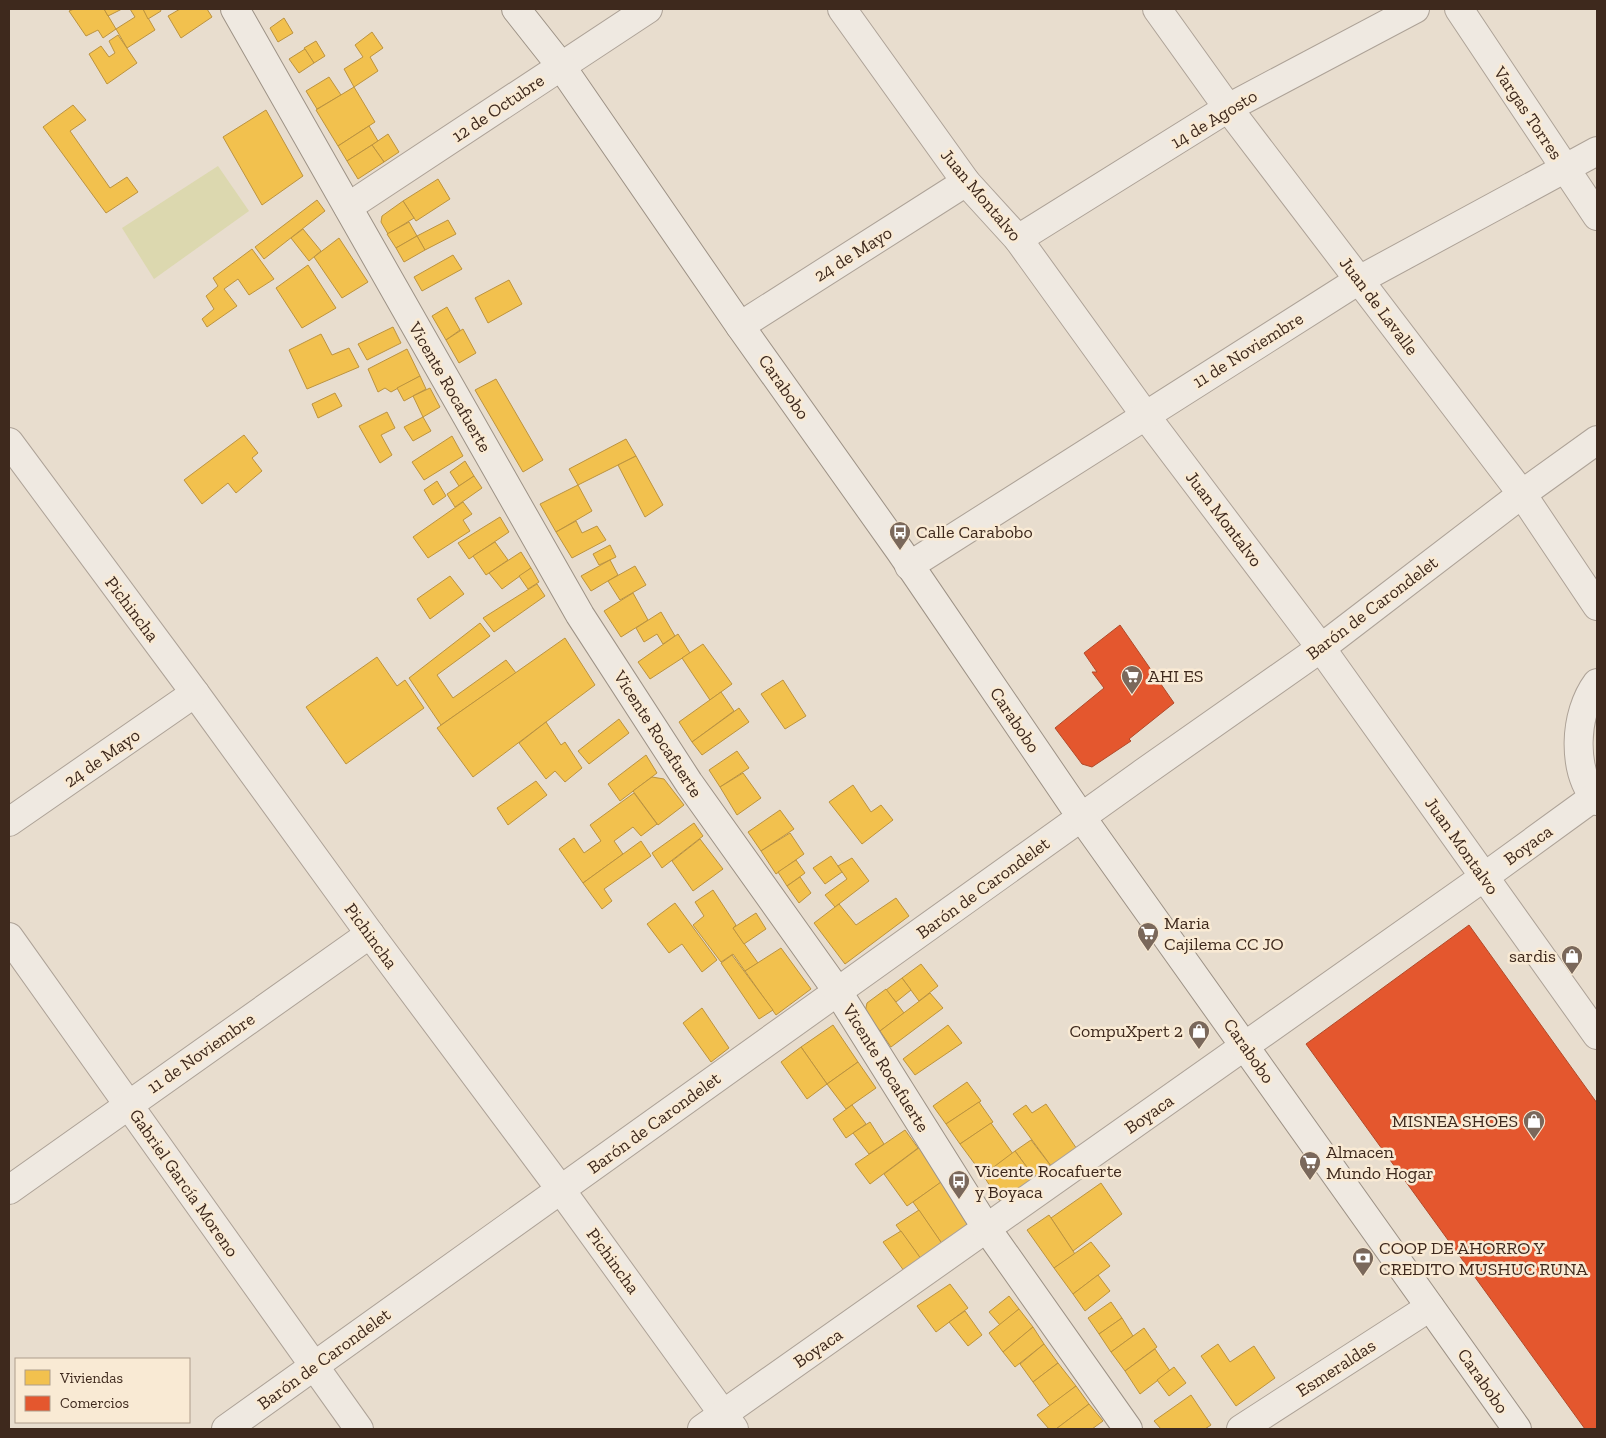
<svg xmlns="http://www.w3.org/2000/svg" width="1606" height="1438" viewBox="0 0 1606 1438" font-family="'Zilla Slab',serif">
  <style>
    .green { fill: #dcd8af }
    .homes { fill: #f2c14e; stroke: #bc933f }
    .shops { fill: #e4572e; stroke: #b24929 }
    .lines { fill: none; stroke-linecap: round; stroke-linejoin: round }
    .minor-casing { stroke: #ada297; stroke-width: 30 }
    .secondary-casing { stroke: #9d9286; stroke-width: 30 }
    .minor { stroke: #efe9e1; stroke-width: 28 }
    .secondary { stroke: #efe9e1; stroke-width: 28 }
    .labels { text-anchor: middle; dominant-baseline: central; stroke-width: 5; stroke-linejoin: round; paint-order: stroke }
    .street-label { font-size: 18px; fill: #3e291d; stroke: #f9ead4 }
    .poi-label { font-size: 18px; fill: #3e291d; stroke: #f9ead4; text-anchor: start }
  </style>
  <rect width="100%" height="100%" fill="#e8ddce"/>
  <polygon class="green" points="218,166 249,211 154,279 122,228"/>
  <g class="homes">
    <polygon points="74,9 104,9 116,29 103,38 98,30 86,36 69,11"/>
    <polygon points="104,9 122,9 108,16"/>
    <polygon points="130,9 143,9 155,30 127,48 116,29 135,17"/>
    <polygon points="143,9 160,9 161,11 148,19"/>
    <polygon points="180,9 207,9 212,17 181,38 168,16"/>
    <polygon points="284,18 293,33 278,42 270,28"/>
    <polygon points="372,32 383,48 370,57 378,71 354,87 344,69 363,57 355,45"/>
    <polygon points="118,35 137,63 107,84 89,54 101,46 109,57 115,53 109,41"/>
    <polygon points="316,41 325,56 314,63 304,48"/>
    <polygon points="305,49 314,63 299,73 289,59"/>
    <polygon points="329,77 341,95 317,109 306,91"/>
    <polygon points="354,87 375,122 338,146 316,110"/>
    <polygon points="73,105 86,120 70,131 110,188 127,177 138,192 106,213 43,127"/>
    <polygon points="266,110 303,176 262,205 223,137"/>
    <polygon points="369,126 378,141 347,161 338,146"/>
    <polygon points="388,134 399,152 384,162 372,145"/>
    <polygon points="372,145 384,162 358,179 347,161"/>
    <polygon points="438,179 450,199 416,221 403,201"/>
    <polygon points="317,200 325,211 264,259 255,247"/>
    <polygon points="403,201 414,218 388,234 381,222 382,216"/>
    <polygon points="448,220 456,234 425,250 417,236"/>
    <polygon points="409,222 417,236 396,248 387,234"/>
    <polygon points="303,229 321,251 309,261 291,238"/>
    <polygon points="417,236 425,250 404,262 396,248"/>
    <polygon points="339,238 368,282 342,298 314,257"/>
    <polygon points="252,249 274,279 249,295 238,279 224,289 237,306 207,327 202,319 214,309 206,296 218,286 213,278"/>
    <polygon points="453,255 462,269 422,291 414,277"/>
    <polygon points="308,265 336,308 302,328 276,288"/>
    <polygon points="509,280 522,304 488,323 475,298"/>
    <polygon points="447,307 460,330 446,340 432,316"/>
    <polygon points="393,327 401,343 367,360 358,344"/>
    <polygon points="463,329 476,353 459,363 446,340"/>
    <polygon points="321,334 332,355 349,348 359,367 307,389 289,350"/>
    <polygon points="407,349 420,376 391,392 385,388 378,392 368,369"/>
    <polygon points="420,376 426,389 404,401 397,388"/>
    <polygon points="496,379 543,460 523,472 475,390"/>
    <polygon points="430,388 440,407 423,417 413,396"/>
    <polygon points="335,393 342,406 318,418 312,404"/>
    <polygon points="387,412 395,428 381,435 392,455 380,463 359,426"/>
    <polygon points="423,417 431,431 413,441 404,427"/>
    <polygon points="244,435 258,453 252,458 262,471 236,493 228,483 202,504 184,480"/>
    <polygon points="452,436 463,456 424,480 412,462"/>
    <polygon points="626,439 636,456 578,485 569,469"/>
    <polygon points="636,456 663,505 645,517 618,465"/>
    <polygon points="465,461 474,476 459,486 450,472"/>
    <polygon points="474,476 482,488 455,507 447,494"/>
    <polygon points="437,481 446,496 433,505 424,490"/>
    <polygon points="578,485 592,511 556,532 540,504"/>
    <polygon points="463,502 472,514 463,520 470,531 428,558 413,537"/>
    <polygon points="500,517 509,532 469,559 458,543"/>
    <polygon points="576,521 582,533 597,526 606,540 572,558 556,532"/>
    <polygon points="495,542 508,560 486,575 473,556"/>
    <polygon points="610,545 616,557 599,565 593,554"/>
    <polygon points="521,552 531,568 502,589 489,573"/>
    <polygon points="610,560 618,575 591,591 581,576"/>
    <polygon points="635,566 646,585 620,600 608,581"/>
    <polygon points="531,568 539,582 528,589 519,576"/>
    <polygon points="450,576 464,594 430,619 417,599"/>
    <polygon points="537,584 545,596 494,632 483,618"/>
    <polygon points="633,593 648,620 621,637 604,611"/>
    <polygon points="661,612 675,636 663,644 657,634 644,642 636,628"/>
    <polygon points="480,623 490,636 437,675 453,698 506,660 516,673 441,725 409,678"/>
    <polygon points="678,634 690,653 650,679 638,662"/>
    <polygon points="565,638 595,685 473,777 437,728"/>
    <polygon points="703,644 732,684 710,700 682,658"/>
    <polygon points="377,657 397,686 405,680 424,708 346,764 306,707"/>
    <polygon points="783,680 806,716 785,729 761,694"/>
    <polygon points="721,692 734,711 692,742 679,722"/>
    <polygon points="739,708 749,722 702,755 692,742"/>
    <polygon points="619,719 629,733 589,764 578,751"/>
    <polygon points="546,722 561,745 565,742 582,768 565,782 555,771 546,779 519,743"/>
    <polygon points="737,751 749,768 720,787 709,770"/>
    <polygon points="646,755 657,773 620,801 608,784"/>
    <polygon points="743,773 761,798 737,815 720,787"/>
    <polygon points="652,777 664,779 684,805 658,825 633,791"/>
    <polygon points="536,781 547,795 508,825 497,808"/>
    <polygon points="853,785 871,812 881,805 893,820 862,844 829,802"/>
    <polygon points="634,793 657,824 641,836 633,827 614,841 623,854 583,883 559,849 574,838 584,853 601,841 590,825"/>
    <polygon points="780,810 794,829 761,851 748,832"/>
    <polygon points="694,823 703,836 662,868 652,853"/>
    <polygon points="790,833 804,854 776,874 761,851"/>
    <polygon points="700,839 723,869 693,891 672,861"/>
    <polygon points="641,841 651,856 604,889 612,901 602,909 583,883"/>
    <polygon points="831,856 842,872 825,884 813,868"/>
    <polygon points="852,858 869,881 835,907 825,895 847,879 838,866"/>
    <polygon points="796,860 805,873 787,886 778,872"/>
    <polygon points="800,877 811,893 799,903 787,886"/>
    <polygon points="713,890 736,925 733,928 758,963 745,971 733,954 721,962 693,925 704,916 695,902"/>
    <polygon points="896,898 909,916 845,964 814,923 839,904 856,925"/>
    <polygon points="675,903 717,960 702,972 682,944 669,953 647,924"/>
    <polygon points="756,913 766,929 744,944 733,928"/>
    <polygon points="781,948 811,989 776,1015 745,971"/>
    <polygon points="732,955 773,1010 759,1019 721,963"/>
    <polygon points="921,964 938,986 919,1001 902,978"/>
    <polygon points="902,978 911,990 896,1002 886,990"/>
    <polygon points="886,989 904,1013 880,1031 865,1012 867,1003"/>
    <polygon points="930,993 943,1008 891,1047 880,1031"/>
    <polygon points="702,1008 729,1048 711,1062 683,1023"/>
    <polygon points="833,1025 858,1062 827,1084 801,1047"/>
    <polygon points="948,1025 962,1043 915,1075 903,1059"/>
    <polygon points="801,1047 827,1084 807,1099 781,1062"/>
    <polygon points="858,1062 876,1088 846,1109 827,1084"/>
    <polygon points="967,1082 981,1101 946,1124 933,1106"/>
    <polygon points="979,1102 993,1122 960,1144 946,1124"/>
    <polygon points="1046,1104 1079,1152 1054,1170 1013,1114 1026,1105 1032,1113"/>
    <polygon points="852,1105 866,1124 846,1138 833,1119"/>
    <polygon points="870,1122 884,1144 869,1154 853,1133"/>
    <polygon points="991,1123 1013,1154 983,1175 960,1144"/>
    <polygon points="905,1130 918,1148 870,1184 855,1164"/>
    <polygon points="1031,1140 1054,1170 1037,1181 1015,1151"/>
    <polygon points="920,1147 943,1181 907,1206 884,1174"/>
    <polygon points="1015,1151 1037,1181 1008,1202 999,1200 983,1175"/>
    <polygon points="941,1182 967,1217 967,1230 945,1248 913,1202"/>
    <polygon points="1101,1183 1122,1214 1073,1251 1051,1218"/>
    <polygon points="919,1210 945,1248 924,1263 896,1225"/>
    <polygon points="1049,1215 1075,1254 1054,1268 1027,1230"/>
    <polygon points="901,1231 924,1263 907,1275 883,1242"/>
    <polygon points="1091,1242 1110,1266 1073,1294 1054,1268"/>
    <polygon points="1098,1275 1110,1291 1085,1311 1073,1294"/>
    <polygon points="950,1284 968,1308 936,1332 917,1306"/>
    <polygon points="1009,1296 1019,1309 1000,1325 989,1312"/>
    <polygon points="1111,1302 1122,1318 1099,1334 1088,1318"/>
    <polygon points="1019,1309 1033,1327 1003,1352 989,1333"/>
    <polygon points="965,1311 982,1335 968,1346 949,1322"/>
    <polygon points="1122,1318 1133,1336 1111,1352 1099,1334"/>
    <polygon points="1033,1327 1044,1344 1015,1367 1003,1352"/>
    <polygon points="1144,1328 1157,1347 1125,1371 1111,1352"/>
    <polygon points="1044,1344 1058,1363 1033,1382 1020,1364"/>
    <polygon points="1218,1344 1230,1362 1254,1346 1275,1378 1236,1406 1201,1356"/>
    <polygon points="1155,1349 1170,1371 1140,1394 1125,1371"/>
    <polygon points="1058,1363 1076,1386 1050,1406 1033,1382"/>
    <polygon points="1174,1367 1186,1383 1169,1396 1157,1380"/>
    <polygon points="1076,1386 1089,1404 1056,1429 1049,1429 1037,1415"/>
    <polygon points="1191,1395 1211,1425 1205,1429 1161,1429 1154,1421"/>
    <polygon points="1089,1404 1103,1421 1092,1429 1056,1429"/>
  </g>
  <g class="shops">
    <polygon points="1120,625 1174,703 1129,739 1131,741 1092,767 1082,764 1055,728 1104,688 1092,672 1097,672 1084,653"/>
    <polygon points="1469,925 1597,1103 1597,1429 1585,1429 1306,1044"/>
  </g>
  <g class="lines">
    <g class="minor-casing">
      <g id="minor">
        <polyline points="842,9 966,182 1018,239 1145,415 1321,648 1597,1035"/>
        <polyline points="1157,9 1228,108 1522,494 1597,606"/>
        <polyline points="1459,9 1597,216"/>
        <polyline points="348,207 648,9"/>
        <polyline points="1018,239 1228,108 1415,9"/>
        <polyline points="740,326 966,182"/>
        <polyline points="9,442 195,693 370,934 561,1190 734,1429"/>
        <polyline points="909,566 1359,280 1597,151"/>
        <path d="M1597,683C1574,714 1571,770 1597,801"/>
        <polyline points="9,822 195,693"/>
        <polyline points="9,937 359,1429"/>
        <polyline points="9,1190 370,934"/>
        <polyline points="226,1429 1143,773 1321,648 1522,494 1597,440"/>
        <polyline points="702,1429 1484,877 1594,797"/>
        <polyline points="1241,1429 1430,1307"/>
      </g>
    </g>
    <g class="secondary-casing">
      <g id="secondary">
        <polyline points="235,9 580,615 689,783 838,992 987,1229 1128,1429"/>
        <polyline points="516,9 561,66 740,326 900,551 1082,818 1517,1429"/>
      </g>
    </g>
    <use href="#minor" class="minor"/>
    <use href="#secondary" class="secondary"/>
  </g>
  <defs>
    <g id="bus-pin" transform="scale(1.125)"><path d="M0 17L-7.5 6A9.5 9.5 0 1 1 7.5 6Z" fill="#7a685b" stroke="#f9ead4"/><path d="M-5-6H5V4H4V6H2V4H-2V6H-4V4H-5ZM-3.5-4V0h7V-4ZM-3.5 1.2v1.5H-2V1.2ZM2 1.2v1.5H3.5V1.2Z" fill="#fff"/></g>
    <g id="supermarket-pin" transform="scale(1.125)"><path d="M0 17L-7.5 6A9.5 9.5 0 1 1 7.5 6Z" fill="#7a685b" stroke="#f9ead4"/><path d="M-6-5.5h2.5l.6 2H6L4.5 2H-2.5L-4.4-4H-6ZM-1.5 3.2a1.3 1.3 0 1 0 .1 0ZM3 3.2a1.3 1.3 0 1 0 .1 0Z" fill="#fff"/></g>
    <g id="shop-pin" transform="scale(1.125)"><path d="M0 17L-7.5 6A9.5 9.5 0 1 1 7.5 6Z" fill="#7a685b" stroke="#f9ead4"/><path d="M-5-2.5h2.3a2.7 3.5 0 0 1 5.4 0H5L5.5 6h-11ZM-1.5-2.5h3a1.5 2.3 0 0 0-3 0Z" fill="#fff"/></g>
    <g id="bank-pin" transform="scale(1.125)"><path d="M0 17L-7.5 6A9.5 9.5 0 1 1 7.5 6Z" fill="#7a685b" stroke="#f9ead4"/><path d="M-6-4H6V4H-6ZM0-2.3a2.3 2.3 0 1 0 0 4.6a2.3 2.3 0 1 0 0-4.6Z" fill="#fff"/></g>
  </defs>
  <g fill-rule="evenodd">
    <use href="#bus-pin" x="900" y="532"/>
    <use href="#supermarket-pin" x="1132" y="676"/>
    <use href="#supermarket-pin" x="1148" y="933"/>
    <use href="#shop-pin" x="1572" y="956"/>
    <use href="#shop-pin" x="1199" y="1031"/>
    <use href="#shop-pin" x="1534" y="1121"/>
    <use href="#supermarket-pin" x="1310" y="1162"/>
    <use href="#bus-pin" x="959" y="1181"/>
    <use href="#bank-pin" x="1363" y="1258"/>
  </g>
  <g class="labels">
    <g class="street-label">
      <text transform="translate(498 108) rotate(-34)">12 de Octubre</text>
      <text transform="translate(1528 113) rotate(56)">Vargas Torres</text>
      <text transform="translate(1214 119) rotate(-31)">14 de Agosto</text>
      <text transform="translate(981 195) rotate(50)">Juan Montalvo</text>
      <text transform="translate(853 254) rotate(-32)">24 de Mayo</text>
      <text transform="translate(1379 306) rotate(53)">Juan de Lavalle</text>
      <text transform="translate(1248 350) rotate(-32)">11 de Noviembre</text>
      <text transform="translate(450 387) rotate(60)">Vicente Rocafuerte</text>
      <text transform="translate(784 387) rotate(55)">Carabobo</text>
      <text transform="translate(1224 519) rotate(53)">Juan Montalvo</text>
      <text transform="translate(1372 608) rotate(-37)">Barón de Carondelet</text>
      <text transform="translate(132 609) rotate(53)">Pichincha</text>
      <text transform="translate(1015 720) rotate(56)">Carabobo</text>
      <text transform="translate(658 734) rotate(57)">Vicente Rocafuerte</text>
      <text transform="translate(102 758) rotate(-35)">24 de Mayo</text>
      <text transform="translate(1528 845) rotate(-36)">Boyaca</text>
      <text transform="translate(1462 846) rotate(55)">Juan Montalvo</text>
      <text transform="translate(983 888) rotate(-36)">Barón de Carondelet</text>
      <text transform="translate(371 936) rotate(54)">Pichincha</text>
      <text transform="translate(1249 1051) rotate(55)">Carabobo</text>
      <text transform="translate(201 1053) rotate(-35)">11 de Noviembre</text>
      <text transform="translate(886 1068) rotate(58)">Vicente Rocafuerte</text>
      <text transform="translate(1149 1114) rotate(-35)">Boyaca</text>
      <text transform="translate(654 1123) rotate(-36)">Barón de Carondelet</text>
      <text transform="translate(184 1183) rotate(55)">Gabriel García Moreno</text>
      <text transform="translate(613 1261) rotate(54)">Pichincha</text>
      <text transform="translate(818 1348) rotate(-35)">Boyaca</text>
      <text transform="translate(324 1359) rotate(-36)">Barón de Carondelet</text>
      <text transform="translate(1336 1368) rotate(-33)">Esmeraldas</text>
      <text transform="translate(1483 1381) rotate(55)">Carabobo</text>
    </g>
    <g class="poi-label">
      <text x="916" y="532">Calle Carabobo</text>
      <text x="1148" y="676">AHI ES</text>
      <text x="1164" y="923">Maria<tspan x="1164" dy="21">Cajilema CC JO</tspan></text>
      <text x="1556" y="956" text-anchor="end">sardis</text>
      <text x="1183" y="1031" text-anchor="end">CompuXpert 2</text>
      <text x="1518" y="1121" text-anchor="end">MISNEA SHOES</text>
      <text x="1326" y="1152">Almacen<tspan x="1326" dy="21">Mundo Hogar</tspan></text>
      <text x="975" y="1171">Vicente Rocafuerte<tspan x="975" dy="21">y Boyaca</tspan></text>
      <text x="1379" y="1248">COOP DE AHORRO Y<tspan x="1379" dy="21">CREDITO MUSHUC RUNA</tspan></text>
    </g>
  </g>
  <rect width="1606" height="1438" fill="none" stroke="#3e291d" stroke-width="20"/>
  <rect x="15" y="1358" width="175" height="65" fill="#f9ead4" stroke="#ae9d8b"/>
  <rect x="25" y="1370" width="25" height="15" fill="#f2c14e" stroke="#ae9d8b"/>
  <text x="60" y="1383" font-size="15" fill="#3e291d">Viviendas</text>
  <rect x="25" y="1396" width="25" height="15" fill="#e4572e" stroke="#ae9d8b"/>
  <text x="60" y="1408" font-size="15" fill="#3e291d">Comercios</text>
</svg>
